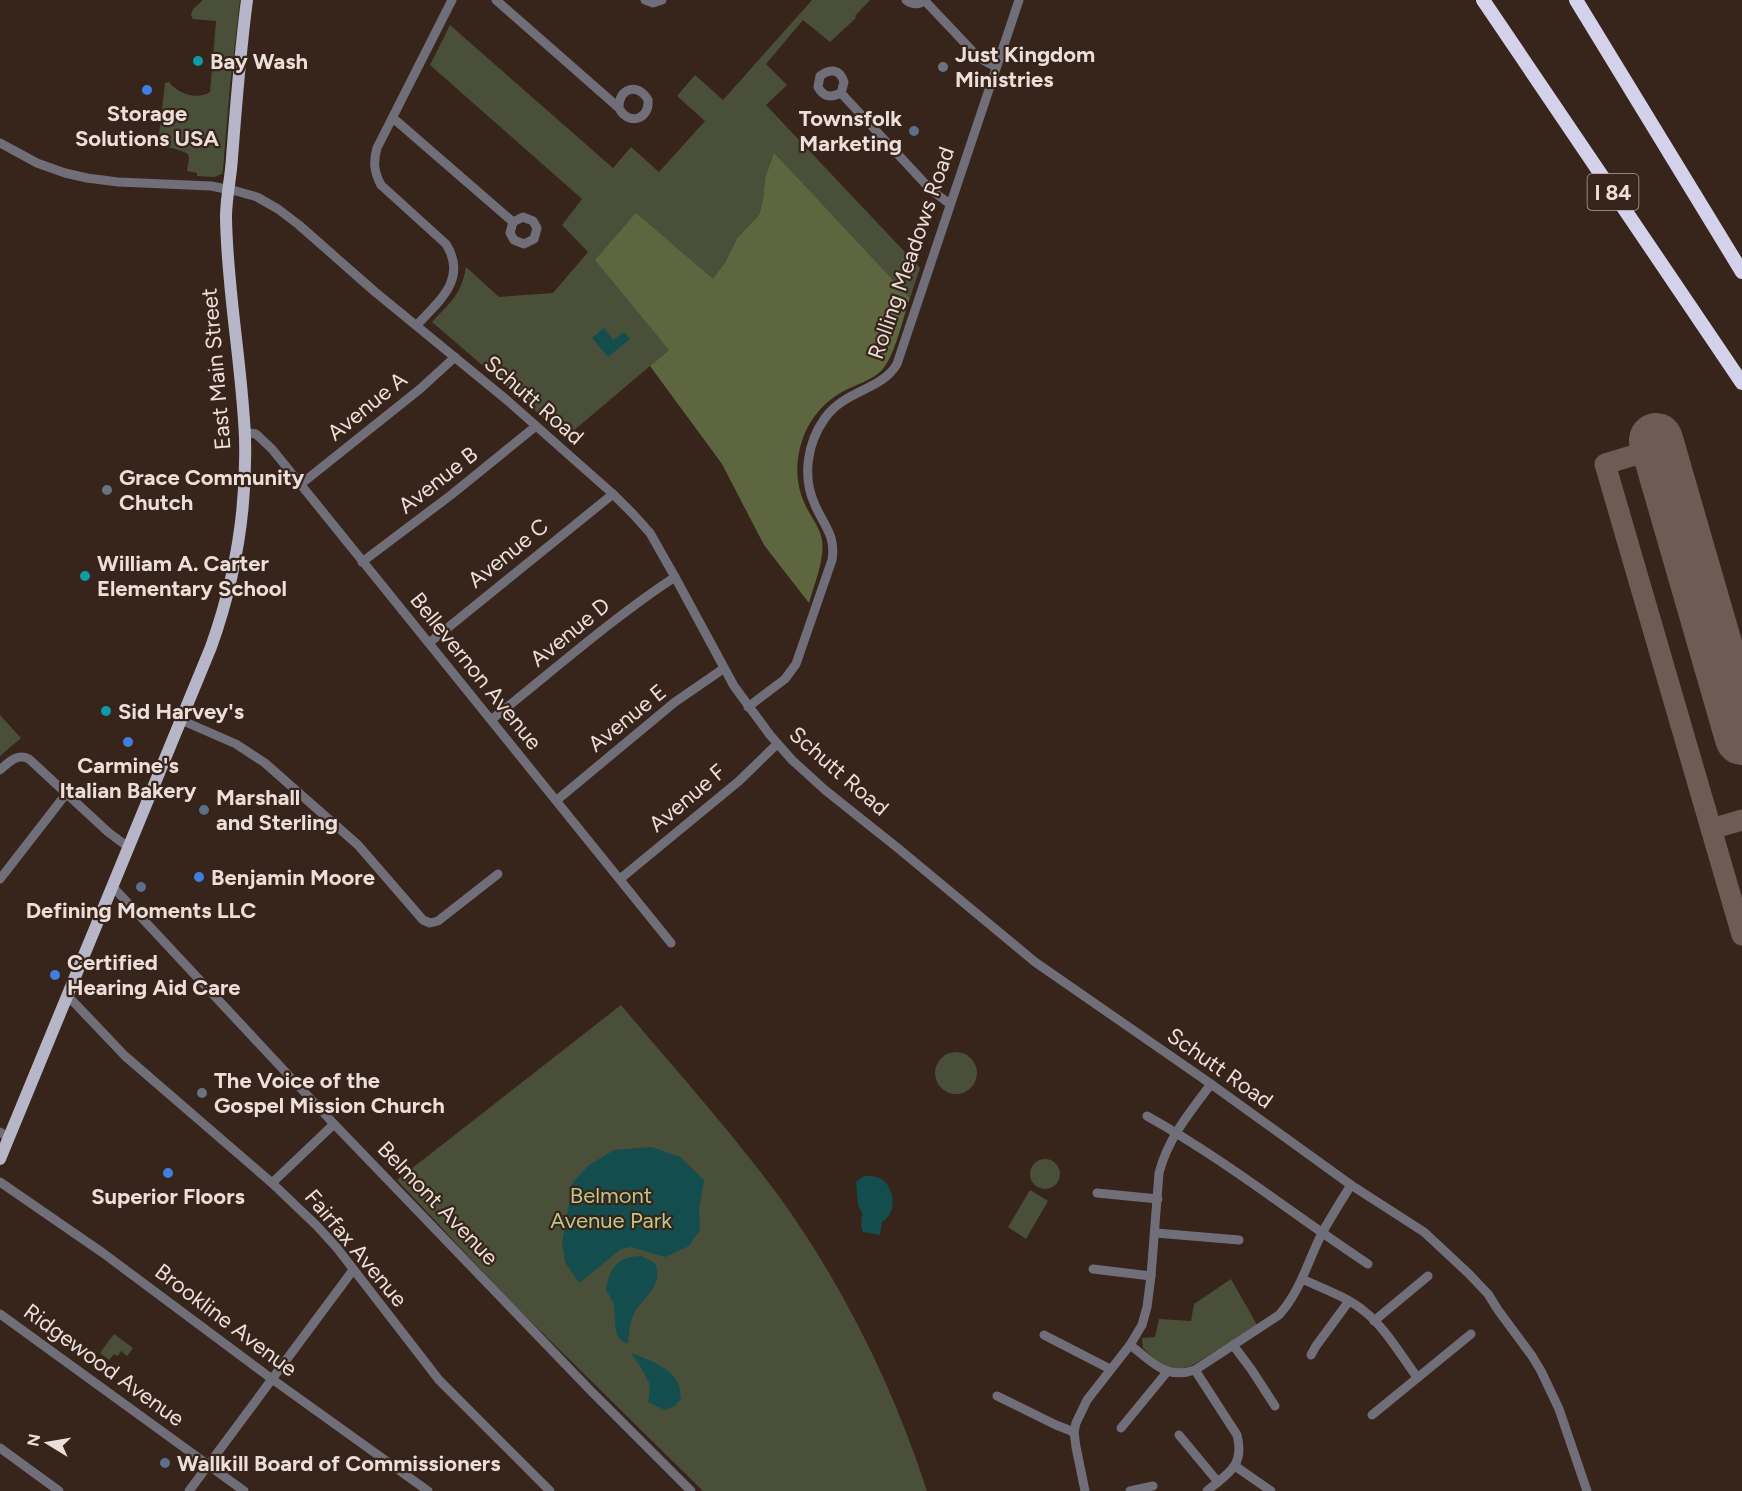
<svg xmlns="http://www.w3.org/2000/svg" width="1742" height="1491" viewBox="0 0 1742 1491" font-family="Figtree,sans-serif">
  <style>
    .green { fill: #4a4f39 }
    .forest { fill: #5e6640 }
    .water { fill: #144d4e }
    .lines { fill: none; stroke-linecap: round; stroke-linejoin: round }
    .taxiway { stroke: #6e5c54; stroke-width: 21 }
    .runway { stroke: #6e5c54; stroke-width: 54 }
    .minor { stroke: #706f79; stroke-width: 9 }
    .major { stroke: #b7b6c9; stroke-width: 12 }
    .highway { stroke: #d4d1ea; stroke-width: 14 }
    .culture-dot { fill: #0f9aa8; stroke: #37241b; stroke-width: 2 }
    .worship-dot { fill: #6b7280; stroke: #37241b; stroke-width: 2 }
    .shop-dot { fill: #3f7fe0; stroke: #37241b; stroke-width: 2 }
    .service-dot { fill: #5c6f8a; stroke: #37241b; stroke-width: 2 }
    .labels { text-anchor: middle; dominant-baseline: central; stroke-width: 4.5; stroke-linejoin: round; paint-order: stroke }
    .shield { fill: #37241b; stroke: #b6a7a0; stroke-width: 1.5 }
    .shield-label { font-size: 21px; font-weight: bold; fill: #ecdfd9 }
    .poi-label { font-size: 22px; font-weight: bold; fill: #ecdfd9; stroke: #37241b; text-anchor: start }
    .street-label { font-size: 22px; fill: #ecdfd9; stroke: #37241b }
    .park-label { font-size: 22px; fill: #bac888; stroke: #37241b }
  </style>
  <rect width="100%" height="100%" fill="#37241b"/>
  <g class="green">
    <path d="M203,0H240L230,86L223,169L222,174L214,177L197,176V173L187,171L189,159L188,154L182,151L158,144L165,83L169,82C178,94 197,100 210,92L216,21L193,19L191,15L193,9Z"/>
    <path d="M812,0H870L855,16L856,18L830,42L803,20L766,64L787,85L766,105L920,268L910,298L774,154L765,178L763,199L759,215L737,238L724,264L669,350L566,437L432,322C450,302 461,296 466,267L499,297L553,293L588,252L562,225L582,199L430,65L450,25L613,168L631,147L659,172L705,121L677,96L695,75L723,100Z"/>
    <polygon points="0,715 21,738 0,756"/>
    <path d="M621,1005C674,1068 729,1129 778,1195C843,1285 893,1386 927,1491H703L516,1307L397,1180Z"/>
    <circle cx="956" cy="1073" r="21"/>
    <circle cx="1045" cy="1174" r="15"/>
    <polygon points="1030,1190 1048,1201 1026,1239 1008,1227"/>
    <path d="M1231,1279L1257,1325L1195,1364C1172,1375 1159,1364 1143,1348L1142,1338L1155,1337L1159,1319L1191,1321L1194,1304Z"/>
    <polygon points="114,1334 133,1348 127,1356 121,1351 118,1356 114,1354 109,1360 100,1353"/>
  </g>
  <path class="forest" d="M774,153L910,298C903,317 895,356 882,370C873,379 861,383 850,388C827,398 810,417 802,441C794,465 796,490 809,512C814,521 820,529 822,540C825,560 814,584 809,603L764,545L722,464L650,366L669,350L595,260L636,213L713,279L724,264L737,238L759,215L763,199L765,178Z"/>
  <g class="water">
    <polygon points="604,328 613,340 624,332 630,339 608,357 592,338"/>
    <polygon points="652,1147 680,1157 704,1180 699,1209 700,1230 689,1246 665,1257 631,1247 621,1249 579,1283 565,1262 562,1242 573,1182 589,1165 614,1150"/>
    <path d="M864,1176C872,1176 881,1176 886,1183C896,1195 895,1215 882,1222L880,1235L863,1232L861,1226L862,1213L858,1205L856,1182Z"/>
    <path d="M641,1256L655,1263C665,1288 642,1296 633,1316C629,1324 629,1335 628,1344C610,1339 617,1317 613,1303C612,1299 608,1294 606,1290C610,1267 617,1257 641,1256Z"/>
    <path d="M631,1353C647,1359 673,1368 679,1385C680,1389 680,1395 681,1399L675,1406L665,1410L648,1402L650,1385L642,1369Z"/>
  </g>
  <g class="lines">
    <g class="taxiway">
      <polyline points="1658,448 1605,464 1742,935"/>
      <polyline points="1711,829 1742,820"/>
    </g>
    <polyline class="runway" points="1656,440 1742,738"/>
    <g class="minor">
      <path d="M496,0L619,108C628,126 650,120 648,100C638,82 618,88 619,108"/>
      <polyline points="645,0 653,3 662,0"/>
      <path d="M906,0C912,5 920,5 925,0"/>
      <polyline points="925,1 979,58 996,67"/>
      <path d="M841,93C831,98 823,97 818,87L820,76C830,68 840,69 844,82L841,93L931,190L950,204"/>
      <polyline points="393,118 513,222 523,217 533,221 537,228 534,239 524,244 514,240 510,233 513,222"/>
      <polyline points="0,143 37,163 65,173 87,178 118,182 211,186 236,191 257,197 278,209 299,225 374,291 508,401 613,494 633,514 650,533 675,577 734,686 770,735 792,760 825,790 899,849 1035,962 1211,1084 1351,1185 1424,1232 1468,1273 1488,1294 1498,1310 1532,1356 1541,1371 1559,1409 1587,1491"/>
      <path d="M417,325C439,301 468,279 446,244L381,185C374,172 373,162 377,148L452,0"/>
      <polyline points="244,432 256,434 272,449 671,943"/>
      <polyline points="301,484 420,389 455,357"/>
      <polyline points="362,562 451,495 536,426"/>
      <polyline points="429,643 613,494"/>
      <path d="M748,707L785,679L796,664L832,560C836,535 824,526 815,505C802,477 807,443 825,418C846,389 881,391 897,364L1019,0"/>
      <polyline points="181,720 236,744 265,763 358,845 423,920 430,923 438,921 498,874"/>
      <path d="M491,720C552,672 611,619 675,577"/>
      <path d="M0,770C9,762 17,753 29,759L108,832L128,847"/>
      <polyline points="557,800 675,702 723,669"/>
      <polyline points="0,879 66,794"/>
      <polyline points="620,879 739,781 777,744"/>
      <polyline points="112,886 334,1124 591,1391 691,1491"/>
      <polyline points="67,995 125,1056 272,1183 317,1226 337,1248 439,1380 550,1491"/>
      <path d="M1147,1116C1224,1159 1294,1215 1368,1264"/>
      <polyline points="0,1132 9,1138"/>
      <polyline points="0,1182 103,1253 272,1379 428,1491"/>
      <polyline points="272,1183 334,1124"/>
      <polyline points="1097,1193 1158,1199"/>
      <polyline points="1156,1233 1239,1240"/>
      <polyline points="1093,1269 1151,1276"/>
      <path d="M1302,1279C1322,1288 1347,1297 1364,1311C1384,1326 1402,1357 1417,1377"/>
      <polyline points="0,1314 244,1491"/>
      <polyline points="1374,1321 1428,1276"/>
      <polyline points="1044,1335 1110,1369"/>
      <path d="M1130,1345C1153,1362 1165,1380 1195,1370L1279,1315C1300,1292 1308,1261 1322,1233C1331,1217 1341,1201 1351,1185"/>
      <polyline points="1233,1345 1251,1369 1275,1406"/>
      <polyline points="1311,1355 1316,1346 1349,1301"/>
      <path d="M1195,1370L1237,1435C1245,1466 1228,1473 1207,1491"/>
      <polyline points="997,1396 1056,1425 1074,1432"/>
      <polyline points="1372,1415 1471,1334"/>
      <polyline points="1121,1428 1167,1372"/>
      <polyline points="1179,1435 1218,1482"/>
      <polyline points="0,1448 59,1491"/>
      <polyline points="1235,1466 1271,1491"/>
      <polyline points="189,1491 353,1270"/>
      <path d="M1085,1491L1076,1447L1074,1432L1076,1423L1087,1400L1130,1345L1142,1325L1147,1307L1151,1276L1159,1173C1168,1138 1190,1112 1211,1084"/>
      <polyline points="1130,1491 1153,1486"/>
    </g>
    <path class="major" d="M0,1159L211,647C235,580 247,509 245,438C242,364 227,291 226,217C226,197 231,177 232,158C236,105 240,53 247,0"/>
    <g class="highway">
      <polyline points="1483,0 1742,383"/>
      <polyline points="1576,0 1742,272"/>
    </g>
  </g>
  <g class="culture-dot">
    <circle cx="198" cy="61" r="6"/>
    <circle cx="85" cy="576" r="6"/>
    <circle cx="106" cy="711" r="6"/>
  </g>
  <g class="worship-dot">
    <circle cx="943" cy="67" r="6"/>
    <circle cx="107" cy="490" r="6"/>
    <circle cx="202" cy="1093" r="6"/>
  </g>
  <g class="shop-dot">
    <circle cx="147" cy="90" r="6"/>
    <circle cx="128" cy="742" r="6"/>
    <circle cx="199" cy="877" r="6"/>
    <circle cx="55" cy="975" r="6"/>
    <circle cx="168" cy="1173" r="6"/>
  </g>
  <g class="service-dot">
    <circle cx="914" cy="131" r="6"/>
    <circle cx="204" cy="810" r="6"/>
    <circle cx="141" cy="887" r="6"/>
    <circle cx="165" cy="1463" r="6"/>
  </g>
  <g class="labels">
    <rect class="shield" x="1587.5" y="174" width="51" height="36" rx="4.5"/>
    <g class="shield-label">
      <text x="1613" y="192">I 84</text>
    </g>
    <g class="poi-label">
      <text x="955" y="54">Just Kingdom<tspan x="955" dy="25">Ministries</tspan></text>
      <text x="210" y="61">Bay Wash</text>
      <text x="147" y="113" text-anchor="middle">Storage<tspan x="147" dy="25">Solutions USA</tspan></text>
      <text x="902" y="118" text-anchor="end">Townsfolk<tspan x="902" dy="25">Marketing</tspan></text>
      <text x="119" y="477">Grace Community<tspan x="119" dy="25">Chutch</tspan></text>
      <text x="97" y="563">William A. Carter<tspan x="97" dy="25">Elementary School</tspan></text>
      <text x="118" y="711">Sid Harvey's</text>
      <text x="128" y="765" text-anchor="middle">Carmine's<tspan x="128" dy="25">Italian Bakery</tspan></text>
      <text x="216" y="797">Marshall<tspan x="216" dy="25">and Sterling</tspan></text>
      <text x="211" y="877">Benjamin Moore</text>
      <text x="141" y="910" text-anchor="middle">Defining Moments LLC</text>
      <text x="67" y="962">Certified<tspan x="67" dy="25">Hearing Aid Care</tspan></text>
      <text x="214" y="1080">The Voice of the<tspan x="214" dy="25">Gospel Mission Church</tspan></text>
      <text x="168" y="1196" text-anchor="middle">Superior Floors</text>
      <text x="177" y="1463">Wallkill Board of Commissioners</text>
    </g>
    <g class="street-label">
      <text transform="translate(911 253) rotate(-71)">Rolling Meadows Road</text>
      <text transform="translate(216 369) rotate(-95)">East Main Street</text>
      <text transform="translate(534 400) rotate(41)">Schutt Road</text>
      <text transform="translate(367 406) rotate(-39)">Avenue A</text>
      <text transform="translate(438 480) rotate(-38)">Avenue B</text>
      <text transform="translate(508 553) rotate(-39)">Avenue C</text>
      <text transform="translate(570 632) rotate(-39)">Avenue D</text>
      <text transform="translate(476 671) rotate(51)">Bellevernon Avenue</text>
      <text transform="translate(627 718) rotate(-39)">Avenue E</text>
      <text transform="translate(839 771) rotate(41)">Schutt Road</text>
      <text transform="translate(687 798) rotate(-40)">Avenue F</text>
      <text transform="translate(1220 1068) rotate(35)">Schutt Road</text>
      <text transform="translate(438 1203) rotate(46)">Belmont Avenue</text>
      <text transform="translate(356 1248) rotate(50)">Fairfax Avenue</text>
      <text transform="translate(226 1320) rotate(37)">Brookline Avenue</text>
      <text transform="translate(104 1365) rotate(36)">Ridgewood Avenue</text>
    </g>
    <g class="park-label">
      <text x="611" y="1195">Belmont<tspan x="611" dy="25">Avenue Park</tspan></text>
    </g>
  </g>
  <g transform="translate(48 1443) rotate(281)" stroke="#37241b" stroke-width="4.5" paint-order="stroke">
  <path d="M0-4.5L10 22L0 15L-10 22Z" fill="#ecdfd9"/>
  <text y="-9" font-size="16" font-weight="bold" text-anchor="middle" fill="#ecdfd9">N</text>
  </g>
</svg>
